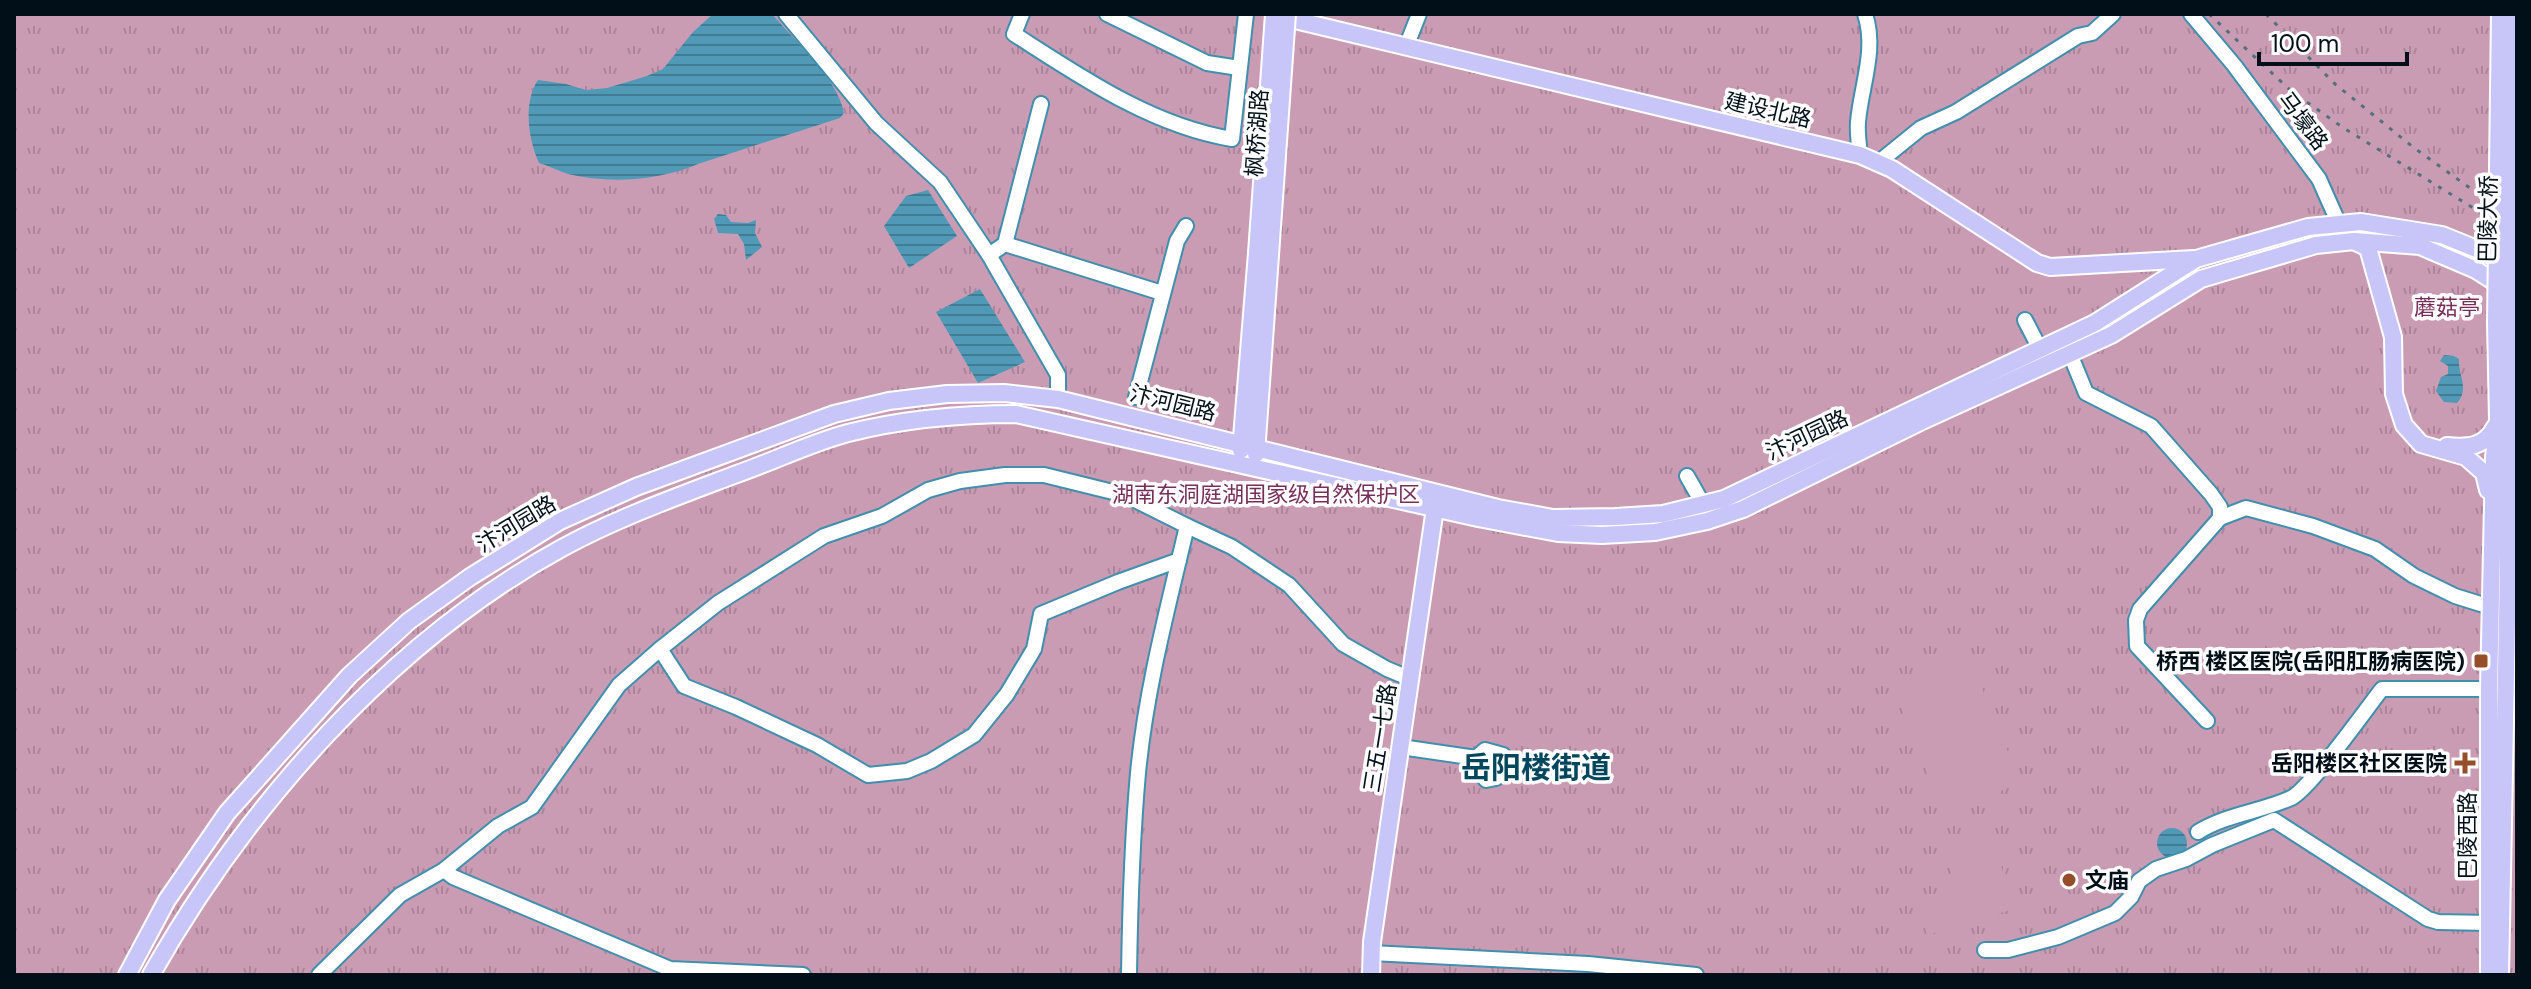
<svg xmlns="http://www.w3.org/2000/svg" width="2531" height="989" viewBox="0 0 2531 989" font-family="'DM Sans','Noto Sans SC',sans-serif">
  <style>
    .park { fill: url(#park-tufts) }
    .pitch { fill: #ca9cb4 }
    .water { fill: url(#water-rules) }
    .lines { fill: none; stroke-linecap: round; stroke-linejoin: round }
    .minor-casing { stroke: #3f8fad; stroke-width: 18 }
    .major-casing { stroke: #fff; stroke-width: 20 }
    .minor { stroke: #fff; stroke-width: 14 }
    .major { stroke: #c8c5f9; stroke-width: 16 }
    .rail { stroke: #53707e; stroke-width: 3; stroke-dasharray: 4 8; stroke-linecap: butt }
    .major-bridge-casing { stroke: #fff; stroke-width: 20; stroke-linecap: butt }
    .major-bridge { stroke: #c8c5f9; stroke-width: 16 }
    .poi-dot { fill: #954e29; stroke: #fdfdfd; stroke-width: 3 }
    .labels { text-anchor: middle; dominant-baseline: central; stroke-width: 7; stroke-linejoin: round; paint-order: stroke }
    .street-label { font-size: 22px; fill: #000f18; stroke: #fdfdfd }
    .park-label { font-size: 22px; fill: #772f5a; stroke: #fdfdfd }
    .poi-label { font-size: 22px; font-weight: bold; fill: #000f18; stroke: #fdfdfd; text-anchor: end }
    .district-label { font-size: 30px; font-weight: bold; fill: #00475d; stroke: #fdfdfd }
  </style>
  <defs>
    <pattern id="park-tufts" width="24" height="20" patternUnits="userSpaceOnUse" patternTransform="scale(2)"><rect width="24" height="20" fill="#ca9cb4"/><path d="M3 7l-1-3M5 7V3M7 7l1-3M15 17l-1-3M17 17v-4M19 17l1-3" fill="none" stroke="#ac859a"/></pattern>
    <pattern id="water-rules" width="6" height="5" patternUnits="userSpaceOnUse" patternTransform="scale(2)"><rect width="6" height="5" fill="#519ab7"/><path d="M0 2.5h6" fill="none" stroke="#417c94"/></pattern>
  </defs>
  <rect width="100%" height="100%" fill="#b7e5f8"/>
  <rect class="park" x="14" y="14" width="2503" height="961"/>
  <g class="pitch">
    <path d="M1944,661C1958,665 1970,668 1979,681L2013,764C2009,806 1958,821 1933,790L1899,696C1908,677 1922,665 1944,661Z"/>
    <polygon points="1989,825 2014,909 1927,935 1919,906 1958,894 1946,844"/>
  </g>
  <g class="water">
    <path d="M713,14H772C794,40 838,79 844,113L840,118L698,164C658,181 610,184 568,174C559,171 549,166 539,163C528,139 523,102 538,80L566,84L586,90L607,88L647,76L663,69L693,32Z"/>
    <polygon points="928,190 957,236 909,268 884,226 906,196"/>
    <polygon points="718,214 726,215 731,222 748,223 756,220 755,233 762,247 746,260 744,244 738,234 718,233 714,219"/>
    <polygon points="980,289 1025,362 978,383 936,312"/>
    <path d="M2444,355L2454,356L2459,359C2458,376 2470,389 2457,403L2444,402L2436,391L2441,377L2448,374V366L2440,361Z"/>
    <circle cx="2172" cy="843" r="15"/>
  </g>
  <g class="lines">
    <g class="minor-casing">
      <g id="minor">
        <polyline points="786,14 876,123 940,182 989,255 1058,375 1058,399"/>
        <path d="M1022,14L1014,34C1081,77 1152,126 1232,139L1246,14"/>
        <polyline points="1107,14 1207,63 1239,68"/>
        <polyline points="2191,14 2234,65 2319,179 2339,224"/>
        <polyline points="1406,47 1419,14"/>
        <path d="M1860,155C1859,144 1857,133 1858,122C1861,86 1877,50 1865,14"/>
        <polyline points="1879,162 1921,128 1956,112 2078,36 2092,33 2113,14"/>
        <polyline points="1005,244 1041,104"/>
        <polyline points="989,255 1005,244 1162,293"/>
        <polyline points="2025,320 2040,349"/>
        <polyline points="2070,354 2086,393 2151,426 2211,494 2220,507 2220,518 2246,508 2313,526 2375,549 2414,576 2455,596 2490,607"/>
        <polyline points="1136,397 1177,241 1186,226"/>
        <polyline points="1687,476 1703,504"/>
        <polyline points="660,649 684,686 736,707 817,745 868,775 907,771 931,761 974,735 1007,694 1034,649 1041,614 1118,582 1179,560"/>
        <polyline points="2207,721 2137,646 2136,620 2140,609 2220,518"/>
        <polyline points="1401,747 1476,758 1485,750 1503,755 1506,769 1496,778 1486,780 1478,770 1476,758"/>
        <path d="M2198,832C2227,814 2260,812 2291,798C2310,789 2366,709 2382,689H2489"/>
        <polyline points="444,870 453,877 670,969 803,975"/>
        <polyline points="1985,950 2008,950 2058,937 2115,913 2131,897 2139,881 2156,869 2186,859 2212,845 2274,820 2428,919 2438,922 2489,923"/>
        <polyline points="1371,953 1588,964 1696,975"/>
        <polyline points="319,975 400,895 444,870 498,826 532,807 619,685 660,649 718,603 824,536 882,516 928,490 960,481 1005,475 1044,475 1125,495 1187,526"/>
        <path d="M1129,975C1130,908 1132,840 1138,773C1146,689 1168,607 1187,526L1232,547L1289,585L1343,644L1387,669L1411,679"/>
      </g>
    </g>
    <g class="major-casing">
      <g id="major">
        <polyline points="1274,15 1860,155 1892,169 2037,263 2050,267 2194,259"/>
        <polyline points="2354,241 2368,248 2393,337 2394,394 2404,425 2421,444 2466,457 2484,473 2488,490"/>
        <path d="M2447,446C2468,448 2485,447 2495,427"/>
        <polyline points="1241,450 1257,253"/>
        <polyline points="1256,454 1270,255"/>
        <polyline points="127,975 167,900 227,813 349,676 409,621 470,577 560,521 636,487 834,414 889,401 947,394 1004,393 1058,399 1498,508 1553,518 1615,517 1663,514 1724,499 2095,323 2196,259 2308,227 2361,222 2442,235 2506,261"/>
        <path d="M151,975C246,807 390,642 562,548C617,518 676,497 734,475C772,462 810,443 848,433C904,419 958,414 1016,414L1478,518L1558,533L1602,535L1655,532L1707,521L1743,509L1920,422L2111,335L2201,279L2316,245L2354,241L2420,246L2476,270L2517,296"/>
        <polyline points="1371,975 1372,942 1435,508"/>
        <polyline points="2489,975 2489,689 2494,457 2498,420 2496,322"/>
        <path d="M2500,975L2508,570C2505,488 2509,406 2508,323"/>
      </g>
    </g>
    <use href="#minor" class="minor"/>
    <use href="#major" class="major"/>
    <g class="rail">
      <polyline points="2209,14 2290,90 2342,127 2517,235"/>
      <polyline points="2266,14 2335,84 2413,147 2517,222"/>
    </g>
    <g class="major-bridge-casing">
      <g id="major-bridge">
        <polyline points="1257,253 1274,14"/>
        <polyline points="1270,255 1287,14"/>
        <polyline points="2496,322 2500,14"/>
        <polyline points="2508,323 2514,14"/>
      </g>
    </g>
    <use href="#major-bridge" class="major-bridge"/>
  </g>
  <g class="poi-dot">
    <rect x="2473" y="653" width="16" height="16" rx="4"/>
    <path d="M2461 751h8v8h8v8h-8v8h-8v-8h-8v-8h8z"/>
    <circle cx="2069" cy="880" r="8"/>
  </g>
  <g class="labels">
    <g class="street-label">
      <text transform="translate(1768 110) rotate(13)">建设北路</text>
      <text transform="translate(2303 121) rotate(53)">马壕路</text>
      <text transform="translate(1257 133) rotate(-86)">枫桥湖路</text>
      <text transform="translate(2488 219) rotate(-89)">巴陵大桥</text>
      <text transform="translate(1173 403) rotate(14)">汴河园路</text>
      <text transform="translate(1807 435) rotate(-25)">汴河园路</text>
      <text transform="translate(516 524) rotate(-31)">汴河园路</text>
      <text transform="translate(1380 738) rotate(-81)">三五一七路</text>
      <text transform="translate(2467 836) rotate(-90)">巴陵西路</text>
    </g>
    <g class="park-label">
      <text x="2447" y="307">蘑菇亭</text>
      <text x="1266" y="494">湖南东洞庭湖国家级自然保护区</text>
    </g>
    <g class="poi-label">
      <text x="2465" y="661">桥西 楼区医院(岳阳肛肠病医院)</text>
      <text x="2447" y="763">岳阳楼区社区医院</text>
      <text x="2085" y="880" text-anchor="start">文庙</text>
    </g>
    <g class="district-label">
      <text x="1536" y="767">岳阳楼街道</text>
    </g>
  </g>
  <rect width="2531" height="989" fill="none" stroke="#000f18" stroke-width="32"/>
  <path d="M2259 52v12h148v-12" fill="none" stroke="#000f18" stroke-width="4"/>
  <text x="2271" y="52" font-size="24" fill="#000f18" stroke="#fdfdfd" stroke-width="6" paint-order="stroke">100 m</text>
</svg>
